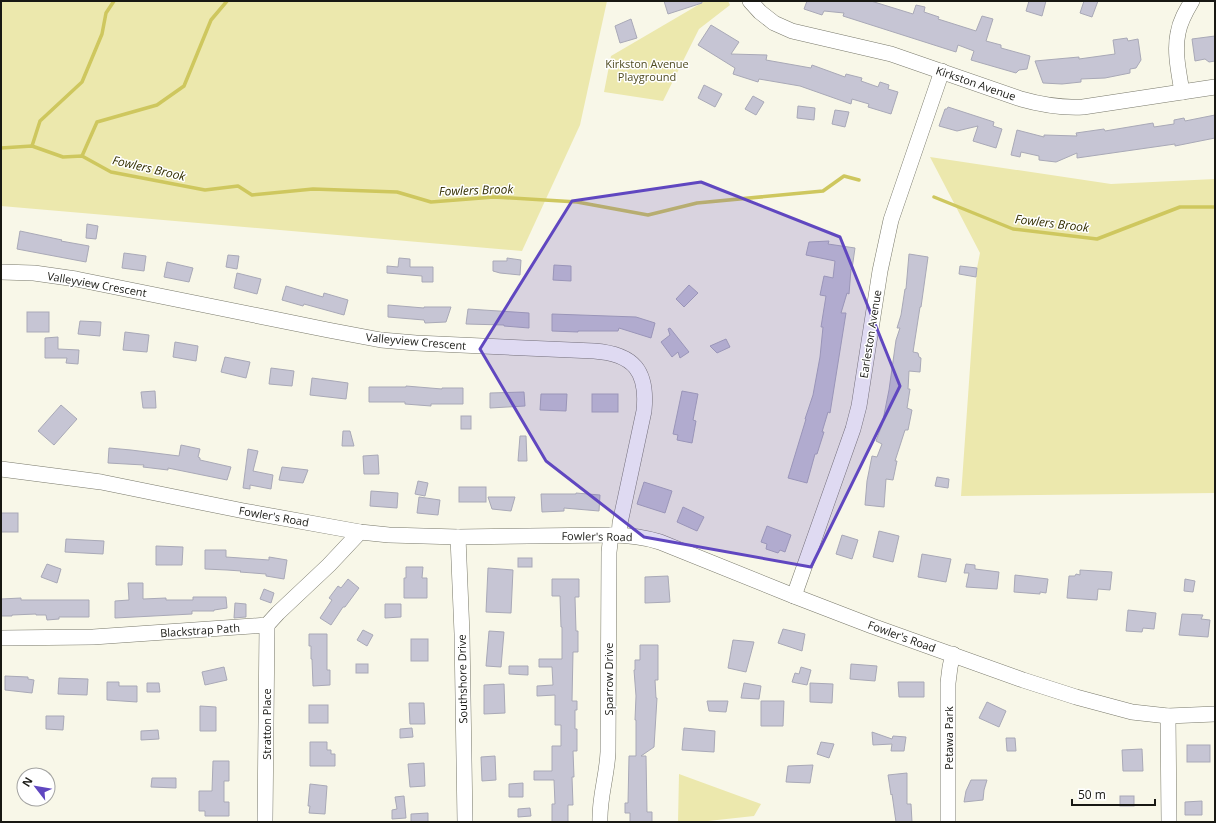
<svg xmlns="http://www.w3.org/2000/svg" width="1216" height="823" viewBox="0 0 1216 823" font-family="'Open Sans',sans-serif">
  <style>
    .green { fill: #ece8ad }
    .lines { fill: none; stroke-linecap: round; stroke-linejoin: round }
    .stream { stroke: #cec75e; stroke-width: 3.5 }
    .building { fill: #c6c5d4; stroke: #a9a9b7 }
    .minor-casing { stroke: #79796b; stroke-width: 16 }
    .minor { stroke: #fff; stroke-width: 15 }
    .marked { fill: #6047c0; fill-opacity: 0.2; stroke: #6047c0; stroke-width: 3; stroke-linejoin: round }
    .labels { text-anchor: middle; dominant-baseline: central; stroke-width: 3; stroke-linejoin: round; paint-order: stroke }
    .park-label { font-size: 11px; fill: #504c21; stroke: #fff }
    .street-label { font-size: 11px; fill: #181813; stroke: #fff }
    .water-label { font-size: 12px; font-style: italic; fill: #332f01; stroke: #fff }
  </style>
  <rect width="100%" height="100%" fill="#f8f7e8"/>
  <g class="green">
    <polygon points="1,1 607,1 580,125 522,251 1,206"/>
    <polygon points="705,1 728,1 730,5 699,29 663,101 604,92 611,56"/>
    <polygon points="930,157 1111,184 1215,179 1215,493 961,496 977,268 980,253"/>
    <polygon points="679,774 761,804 754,816 699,822 678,822"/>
  </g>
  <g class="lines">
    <g class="stream">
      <polyline points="32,146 40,121 82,82 102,34 106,13 114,1"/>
      <polyline points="1,148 32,146 63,157 82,156 111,172 205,190 238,186 252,195 313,189 397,192 431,202 494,197 577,202 648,215 697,203 823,191 844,176 859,180"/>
      <polyline points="82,156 97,122 157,105 184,86 211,20 227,1"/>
      <polyline points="934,197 1013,229 1097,239 1180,207 1215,207"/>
    </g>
  </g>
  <g class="building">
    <polygon points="664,1 702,1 702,3 668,14"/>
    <polygon points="807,1 871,1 913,14 916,5 925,7 924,12 939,17 938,19 976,31 982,16 993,19 986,41 1001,45 1001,48 1030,56 1027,69 1019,70 1016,73 971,60 974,51 958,45 956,52 843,16 844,13 824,11 822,15 804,9"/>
    <polygon points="1029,1 1046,1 1042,16 1026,11"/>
    <polygon points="1084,1 1098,1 1092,17 1080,13"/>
    <polygon points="631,19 637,38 620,43 615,26"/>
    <polygon points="711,25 739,42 731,54 767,55 766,60 811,68 812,65 845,77 846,74 862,78 861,81 878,87 880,82 889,85 888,89 898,92 891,114 868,107 869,104 852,99 851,104 800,86 759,79 758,82 733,74 735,68 698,45"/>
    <polygon points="1215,36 1215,61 1209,62 1205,59 1195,61 1192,39"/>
    <polygon points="1127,38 1128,41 1138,39 1141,60 1136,68 1130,69 1130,73 1105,78 1081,79 1081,82 1062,84 1043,83 1035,61 1079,57 1079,59 1115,54 1113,40"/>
    <polygon points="704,85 722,94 715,107 698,98"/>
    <polygon points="753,96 764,102 756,115 745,109"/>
    <polygon points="798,106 815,108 814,120 797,118"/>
    <polygon points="948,107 994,122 993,126 1002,129 996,148 973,141 978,126 957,131 939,126 945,109 947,109"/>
    <polygon points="835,110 849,112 845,127 832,124"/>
    <polygon points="1215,115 1215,138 1175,146 1175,144 1077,158 1077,153 1056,162 1039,160 1039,156 1021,152 1020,157 1011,155 1017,130 1044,137 1044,135 1077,136 1076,133 1104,129 1105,131 1153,123 1154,127 1174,124 1174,120 1184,118 1185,121"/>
    <polygon points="87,224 98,226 96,239 86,238"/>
    <polygon points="20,231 62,240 61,241 89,246 86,262 17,249"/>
    <polygon points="829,241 828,244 855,248 852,269 851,269 849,294 847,293 841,313 846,313 830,413 828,412 822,432 824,432 817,454 815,454 807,483 788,478 806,419 805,419 813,395 820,357 823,327 821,327 826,296 820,295 824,276 833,278 835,261 806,255 809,242"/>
    <polygon points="124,253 146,256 144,271 122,268"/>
    <polygon points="909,254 928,257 921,307 920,307 913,352 918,353 919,357 921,358 920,372 909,371 908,389 910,389 907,408 912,410 908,430 905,430 895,461 897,461 893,480 886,479 884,507 865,505 867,481 872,456 877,457 882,444 876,441 882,425 889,390 896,340 900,328 897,328 901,315 905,289 906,289"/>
    <polygon points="228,255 239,256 237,269 226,267"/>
    <polygon points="399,258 410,259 410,267 433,267 433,282 422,282 422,276 387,273 387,266 398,267"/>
    <polygon points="507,258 521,260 520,275 500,273 493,271 493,261 507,261"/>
    <polygon points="167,262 193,268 189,282 164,277"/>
    <polygon points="554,265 571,266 571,281 553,280"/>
    <polygon points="960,266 977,268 976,277 959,274"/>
    <polygon points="237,273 261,279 257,294 234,288"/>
    <polygon points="689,285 698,293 684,307 676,299"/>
    <polygon points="286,286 323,297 324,293 348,300 344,315 304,304 303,306 282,300"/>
    <polygon points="388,305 424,308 424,307 451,307 446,322 425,323 424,320 388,317"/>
    <polygon points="468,309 529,313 529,328 504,326 504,325 466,324"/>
    <rect x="27" y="312" width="22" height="20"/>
    <polygon points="552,314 636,317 655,323 651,338 619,328 618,331 578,331 578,332 552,331"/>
    <polygon points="80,321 101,322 100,336 78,334"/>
    <polygon points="670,328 689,352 680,358 678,352 672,357 661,342 670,335 668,329"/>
    <polygon points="125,332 149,335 147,352 123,350"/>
    <polygon points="58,337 58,349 79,350 78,364 66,363 67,358 45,358 45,338"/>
    <polygon points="726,339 730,347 717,353 710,346"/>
    <polygon points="175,342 198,346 196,361 173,357"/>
    <polygon points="225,357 250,362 246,378 221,372"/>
    <polygon points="271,368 294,371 292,386 269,384"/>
    <polygon points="312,378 348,383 346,399 310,395"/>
    <polygon points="406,386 442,389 442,388 463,388 463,404 431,404 431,406 405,404 405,402 369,402 369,387 406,387"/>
    <polygon points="155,391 156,408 143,408 141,392"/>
    <polygon points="682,391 698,394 693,420 696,421 692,443 677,440 678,435 673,434"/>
    <polygon points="524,392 525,406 490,408 490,393"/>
    <polygon points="541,394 567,394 566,411 540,410"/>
    <rect x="592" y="394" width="26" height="18"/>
    <polygon points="61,405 77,419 54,445 38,431"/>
    <rect x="461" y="416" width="10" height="13"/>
    <polygon points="343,431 350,431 354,446 342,446"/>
    <polygon points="520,436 526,436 527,461 518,461"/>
    <polygon points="181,445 200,449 198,457 200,458 200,460 231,467 227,480 168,468 168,470 143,467 144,465 108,463 109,448 131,450 179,456"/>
    <polygon points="248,449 258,451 253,471 273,475 271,489 250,485 250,489 243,488"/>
    <polygon points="378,455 379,474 364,474 363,456"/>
    <polygon points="282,467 308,470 303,483 279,480"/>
    <polygon points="937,477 949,479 948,488 935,486"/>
    <polygon points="418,481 428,483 425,496 415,494"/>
    <polygon points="644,482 672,491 665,513 637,504"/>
    <rect x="459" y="487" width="27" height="15"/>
    <polygon points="371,491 398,493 397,508 370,506"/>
    <polygon points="576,493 600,495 599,511 564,508 564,511 542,512 541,494 576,494"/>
    <polygon points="419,497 440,500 438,515 417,513"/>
    <polygon points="488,497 515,497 511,511 492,509"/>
    <polygon points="683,507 704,517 697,531 677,522"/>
    <rect x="1" y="513" width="17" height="19"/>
    <polygon points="767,526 791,535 785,552 780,550 778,553 766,549 767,544 761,542"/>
    <polygon points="879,531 899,536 893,562 873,557"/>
    <polygon points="842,535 858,540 852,559 836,554"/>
    <polygon points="66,539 104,541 103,554 65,552"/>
    <polygon points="156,546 183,547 182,565 156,565"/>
    <polygon points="205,550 226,550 226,557 269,560 269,557 287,560 284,579 266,576 266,574 240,572 241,571 227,570 205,569"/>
    <polygon points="922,554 951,559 946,582 918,577"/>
    <rect x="518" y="558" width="14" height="9"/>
    <polygon points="47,564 61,569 57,583 41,577"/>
    <polygon points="966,564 975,565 975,569 999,572 997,589 966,587 969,573 964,573"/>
    <polygon points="406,567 423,567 422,578 427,578 427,598 404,598 404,578 406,578"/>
    <polygon points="488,568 513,570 511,613 486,612"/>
    <polygon points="1080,570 1112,572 1110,590 1098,589 1097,600 1067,598 1069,576 1075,576 1076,574 1080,575"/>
    <polygon points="1015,575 1048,579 1046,593 1040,592 1040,594 1014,592"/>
    <polygon points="668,576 670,602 645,603 645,577"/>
    <polygon points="348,579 359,588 345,607 343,607 331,625 320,618 332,600 329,598 338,586 341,588"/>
    <polygon points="552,579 579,579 579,597 575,597 576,631 578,631 578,652 573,652 572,701 577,701 577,710 575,710 575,729 577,729 577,751 573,751 574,777 572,777 573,805 568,805 568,822 552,822 552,804 555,804 554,780 534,780 534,771 552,771 552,746 561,746 561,725 555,725 555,695 537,696 537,686 553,685 552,667 539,667 539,659 562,659 562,627 561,627 560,596 552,596"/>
    <polygon points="1185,579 1195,581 1193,592 1184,591"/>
    <polygon points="128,583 143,583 143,599 166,598 166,600 193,600 193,597 226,597 227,608 214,610 214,611 192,611 192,614 115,618 115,601 129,600"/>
    <polygon points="264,589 274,593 271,603 260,599"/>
    <polygon points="21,598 21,600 89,600 89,617 59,617 59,619 47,620 46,615 36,615 36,614 12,615 12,616 1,616 1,599"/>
    <polygon points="235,603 246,604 246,617 234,618"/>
    <polygon points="385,604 401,604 401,617 385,618"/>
    <polygon points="1128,610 1156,613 1154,629 1143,628 1142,632 1126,631"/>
    <polygon points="1182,614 1203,615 1201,619 1210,620 1208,637 1179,635"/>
    <polygon points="783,629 805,634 802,651 778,643"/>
    <polygon points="363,630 373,635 367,646 357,640"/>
    <polygon points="489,631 504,632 501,667 486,666"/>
    <polygon points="309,634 327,634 327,670 330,670 330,685 313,686 312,659 311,659 311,646 309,646"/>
    <rect x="411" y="639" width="17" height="22"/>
    <polygon points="733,640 754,642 746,672 728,668"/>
    <polygon points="640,645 658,645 658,680 655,680 656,698 657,698 654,747 641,756 646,756 647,812 652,812 652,822 630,822 630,813 625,813 625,803 628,803 629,756 636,756 636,720 635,720 636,696 634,670 635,670 635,660 640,660"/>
    <rect x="356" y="664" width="12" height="9"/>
    <polygon points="851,664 877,666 875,681 850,679"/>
    <polygon points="509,666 528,666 528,675 509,674"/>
    <polygon points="224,667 227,680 205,685 202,672"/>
    <polygon points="801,667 811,670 807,685 792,682 795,673 799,674"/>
    <polygon points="5,676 28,677 28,679 34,680 32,693 5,690"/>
    <polygon points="59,678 88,679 87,695 58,694"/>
    <polygon points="107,682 119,682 119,686 137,686 137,702 107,700"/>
    <polygon points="898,682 924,682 924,697 899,697"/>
    <polygon points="147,683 159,683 160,692 147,692"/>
    <polygon points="744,683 761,686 759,699 741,698"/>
    <polygon points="810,683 833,684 832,703 810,702"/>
    <polygon points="504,684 505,713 484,714 484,685"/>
    <polygon points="707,701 728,701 726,712 709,711"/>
    <polygon points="761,701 784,701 783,726 761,726"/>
    <polygon points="987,702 1006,711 999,727 979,718"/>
    <polygon points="409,703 424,703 425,724 410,724"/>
    <rect x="309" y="705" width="19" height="18"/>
    <polygon points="200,706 216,707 216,731 200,731"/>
    <polygon points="46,716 64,716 63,730 46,729"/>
    <polygon points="412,728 413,737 400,738 400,729"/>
    <polygon points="684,728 715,731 714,752 682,750"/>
    <polygon points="158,730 159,739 141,740 141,731"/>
    <polygon points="872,732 892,739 893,736 906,737 904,751 891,751 892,744 873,745"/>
    <polygon points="1006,738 1015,738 1016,751 1007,751"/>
    <polygon points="310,742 327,742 327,750 331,750 331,754 335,754 335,766 310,766"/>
    <polygon points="821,742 834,744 829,758 817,754"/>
    <rect x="1187" y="745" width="23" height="17"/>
    <polygon points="1142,749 1143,771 1123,771 1122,750"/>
    <polygon points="495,756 496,780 482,781 481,757"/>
    <polygon points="213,761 229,761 229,781 224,781 224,802 229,802 229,816 205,816 205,811 199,811 199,791 212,791"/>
    <polygon points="424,763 425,786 410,787 408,764"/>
    <polygon points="813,765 810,783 786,782 788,766"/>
    <polygon points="907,773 907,804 911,804 912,822 896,822 892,794 891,795 888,775"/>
    <polygon points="152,778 176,778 176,788 151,787"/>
    <polygon points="971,780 987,780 984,790 983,800 964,802 966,791"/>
    <polygon points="523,783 523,797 509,797 509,784"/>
    <polygon points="310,784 327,786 325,814 309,813 310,806 308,806"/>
    <polygon points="404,796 406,818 392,819 392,810 397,809 395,797"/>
    <rect x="1120" y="796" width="14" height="10"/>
    <polygon points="1202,801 1202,815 1185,815 1185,802"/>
    <polygon points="530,808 531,816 518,817 518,809"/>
    <polygon points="428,813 428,822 411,822 411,814"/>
  </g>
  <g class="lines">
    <g class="minor-casing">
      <g id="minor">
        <path d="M750,1L760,12L774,23L792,31L891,54L1021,99C1042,105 1061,108 1083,107L1215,87"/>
        <path d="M1182,92C1179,73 1174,52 1178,33C1180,21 1186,11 1192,1"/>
        <path d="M1,272L34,273L76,279L328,330L381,340L416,343L594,351C634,354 648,371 644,411L620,523L619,535"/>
        <path d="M1,469L101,482L244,511L360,532L389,535L458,537L611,535C628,535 644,537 660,542L794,596L872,626L1023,680L1076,697L1132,712L1168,716L1215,714"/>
        <polyline points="458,537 462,634 465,822"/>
        <polyline points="794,596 853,429 859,406 880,271 891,220 942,71"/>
        <polyline points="1,638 93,637 267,625 278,613 329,565 360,532"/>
        <polyline points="1168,716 1169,822"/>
        <polyline points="265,822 267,625"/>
        <path d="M600,822C599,798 607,776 608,752L609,552L611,535"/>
        <polyline points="948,822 948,683 950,667 953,654"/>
      </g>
    </g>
    <use href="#minor" class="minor"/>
  </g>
  <path class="marked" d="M701,182L840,237L900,386L811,567L644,537L546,461L480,349L572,201Z"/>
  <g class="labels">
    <g class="park-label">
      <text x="647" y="63">Kirkston Avenue<tspan x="647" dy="13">Playground</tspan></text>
    </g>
    <g class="street-label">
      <text transform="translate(976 83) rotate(19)">Kirkston Avenue</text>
      <text transform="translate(97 284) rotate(10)">Valleyview Crescent</text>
      <text transform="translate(870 334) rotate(-81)">Earleston Avenue</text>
      <text transform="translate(416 341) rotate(5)">Valleyview Crescent</text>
      <text transform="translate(274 516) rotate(10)">Fowler's Road</text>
      <text transform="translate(597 536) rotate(1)">Fowler's Road</text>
      <text transform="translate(200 630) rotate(-4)">Blackstrap Path</text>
      <text transform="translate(902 636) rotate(20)">Fowler's Road</text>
      <text transform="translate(462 679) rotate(-91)">Southshore Drive</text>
      <text transform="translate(608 679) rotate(-90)">Sparrow Drive</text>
      <text transform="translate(266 724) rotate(-90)">Stratton Place</text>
      <text transform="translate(948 738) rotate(-90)">Petawa Park</text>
    </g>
    <g class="water-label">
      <text transform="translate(149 168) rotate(13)">Fowlers Brook</text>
      <text transform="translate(476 190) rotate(-2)">Fowlers Brook</text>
      <text transform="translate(1052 223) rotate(7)">Fowlers Brook</text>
    </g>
  </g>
  <rect width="1216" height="823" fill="none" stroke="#181813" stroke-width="4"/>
  <g transform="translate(36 787) rotate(301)"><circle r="19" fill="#ffffff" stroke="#a3a3a1"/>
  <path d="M0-3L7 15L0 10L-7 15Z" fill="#6047c0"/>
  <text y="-6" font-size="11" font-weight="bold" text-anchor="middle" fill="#181813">N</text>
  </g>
  <path d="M1072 799v6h83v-6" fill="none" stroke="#181813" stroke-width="2"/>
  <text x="1078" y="799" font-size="12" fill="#181813" stroke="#ffffff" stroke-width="3" paint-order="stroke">50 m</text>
</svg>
